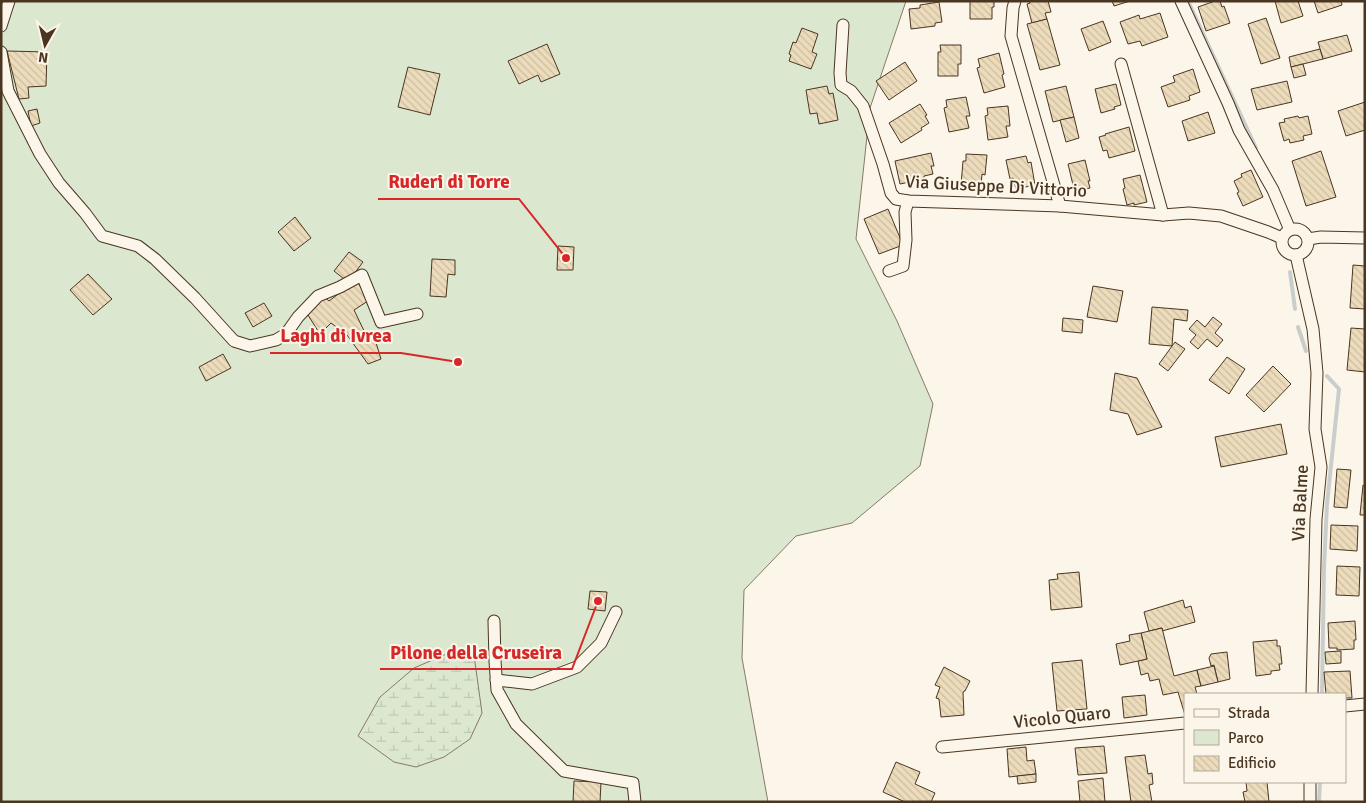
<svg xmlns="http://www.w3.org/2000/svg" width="1366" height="803" viewBox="0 0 1366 803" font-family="Signika,sans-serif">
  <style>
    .green { fill: #dce7d0; stroke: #887966 }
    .wetland { fill: url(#wetland-marsh); stroke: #887966 }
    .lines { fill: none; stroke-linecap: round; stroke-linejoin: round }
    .stream { stroke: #c9cecd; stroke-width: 4 }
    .building { fill: url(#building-back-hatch); stroke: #4a3520 }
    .street-casing { stroke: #4a3520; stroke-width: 13 }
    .street { stroke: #fbf6e9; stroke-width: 11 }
    .labels { text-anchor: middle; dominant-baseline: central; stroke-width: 4; stroke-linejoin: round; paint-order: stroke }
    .street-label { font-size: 18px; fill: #4a3520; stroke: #fbf6e9 }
    .leader { fill: none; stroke: #d62828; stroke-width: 2 }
    .callout-dot { fill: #d62828; stroke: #fbf6e9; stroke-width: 2 }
    .callout-label { font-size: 19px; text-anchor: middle; font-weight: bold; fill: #d62828; stroke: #fbf6e9; stroke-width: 4; stroke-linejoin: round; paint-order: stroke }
  </style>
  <defs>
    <pattern id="wetland-marsh" width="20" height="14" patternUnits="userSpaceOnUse" patternTransform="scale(1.25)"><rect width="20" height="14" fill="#dce7d0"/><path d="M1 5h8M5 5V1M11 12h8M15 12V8" fill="none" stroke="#bec7b2"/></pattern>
    <pattern id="building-back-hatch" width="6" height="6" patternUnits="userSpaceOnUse" patternTransform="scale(1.25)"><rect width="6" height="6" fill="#ecdcbc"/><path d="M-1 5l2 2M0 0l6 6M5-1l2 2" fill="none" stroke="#ccbda1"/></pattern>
  </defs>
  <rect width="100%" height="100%" fill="#fbf6e9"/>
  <polygon class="green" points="1,1 906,1 870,108 856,239 897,321 933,404 920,466 852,523 796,536 744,590 742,658 768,802 1,802"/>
  <polygon class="wetland" points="473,648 482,713 470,739 444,757 416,767 394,762 358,736 380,697 414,668 444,655"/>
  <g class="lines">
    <g class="stream">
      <polyline points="1188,1 1256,148"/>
      <polyline points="1290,272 1295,309"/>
      <polyline points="1298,327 1306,351"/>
      <polyline points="1322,694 1324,567 1327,504 1339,389 1327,376"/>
      <polyline points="1319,802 1320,782"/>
    </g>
  </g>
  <g class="building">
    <polygon points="970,1 994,1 994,7 992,7 992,19 970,19"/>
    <polygon points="1029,1 1048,1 1051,12 1045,13 1047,19 1032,23 1027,4 1030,3"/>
    <polygon points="1112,1 1130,1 1114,6"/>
    <polygon points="1215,1 1220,1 1222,7 1224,6 1230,23 1206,31 1198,7"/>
    <polygon points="1275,1 1298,1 1303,16 1281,23"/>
    <polygon points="1314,1 1341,1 1342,5 1318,13"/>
    <polygon points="939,2 942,22 935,23 935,26 911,29 909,9 920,8 920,5"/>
    <polygon points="1160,13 1168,37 1142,46 1140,41 1128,44 1120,22 1139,15 1140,19"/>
    <polygon points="1266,18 1280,58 1261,64 1248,24"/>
    <polygon points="1047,19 1060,65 1040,70 1027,24"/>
    <polygon points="1103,21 1111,42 1089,51 1081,29"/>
    <polygon points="802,28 818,34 812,52 817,54 811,69 789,61 791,55 789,54 793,42 796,43"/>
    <polygon points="1347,35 1352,51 1323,59 1318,42"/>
    <polygon points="547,44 560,74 541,82 538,75 519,84 508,61"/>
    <polygon points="940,45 961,45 961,64 958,64 958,76 938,76 938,52 941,52"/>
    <polygon points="1320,49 1323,59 1291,67 1289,57"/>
    <polygon points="7,51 47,52 46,86 28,87 29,98 19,99"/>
    <polygon points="999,53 1004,74 1002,75 1005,87 984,93 977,68 980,67 978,59"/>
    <polygon points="905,62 917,81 889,100 876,81"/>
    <polygon points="1303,64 1306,75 1294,78 1291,67"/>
    <polygon points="408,67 440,74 430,115 398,107"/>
    <polygon points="1193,69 1200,92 1189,96 1190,100 1168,107 1161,87 1175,82 1173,76"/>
    <polygon points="1287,81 1292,102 1257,110 1251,89"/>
    <polygon points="1116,84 1121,105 1114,107 1115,109 1101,113 1095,89"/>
    <polygon points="827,86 829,94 833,93 838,120 819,124 817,113 810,114 806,90"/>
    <polygon points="1066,86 1074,117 1053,122 1045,91"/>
    <polygon points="966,97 970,116 966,116 969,128 949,132 944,108 947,107 946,100"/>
    <polygon points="1365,102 1365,130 1346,136 1338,111"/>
    <polygon points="920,104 927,115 925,116 929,123 921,128 922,130 901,143 889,123"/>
    <polygon points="1008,106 1010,126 1006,126 1008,137 988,140 985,116 988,115 987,108"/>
    <polygon points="37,109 40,123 31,126 28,111"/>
    <polygon points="1208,112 1215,133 1188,141 1182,121"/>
    <polygon points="1298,116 1299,118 1308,116 1312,134 1303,136 1304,140 1290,143 1289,139 1284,141 1279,123 1285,122 1284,119"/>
    <polygon points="1074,117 1079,138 1066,142 1060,120"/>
    <polygon points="1129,127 1135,151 1109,158 1107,150 1103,151 1099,137 1106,135 1105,134"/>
    <polygon points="1321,151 1336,197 1306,206 1292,161"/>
    <polygon points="931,153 934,166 931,166 933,174 924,176 924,179 900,184 895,161"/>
    <polygon points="966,154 987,155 985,175 982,174 981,186 961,185 963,161 966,161"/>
    <polygon points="1026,156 1028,163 1031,162 1035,185 1016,189 1013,178 1010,179 1006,160"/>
    <polygon points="1085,160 1090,181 1088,181 1090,188 1076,191 1075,184 1073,185 1068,164"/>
    <polygon points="1251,170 1263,197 1243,206 1237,193 1239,192 1234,181 1242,177 1241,174"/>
    <polygon points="1140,175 1147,202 1134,205 1134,203 1127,205 1123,189 1125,188 1123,179"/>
    <polygon points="888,209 903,245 879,254 864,219"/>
    <polygon points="295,217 311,238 294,251 278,232"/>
    <polygon points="558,246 574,247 573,270 557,270"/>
    <polygon points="349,252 363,262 348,282 334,271"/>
    <polygon points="432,259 455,260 455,275 448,274 446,297 430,296"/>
    <polygon points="1353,265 1365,266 1365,309 1350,308"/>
    <polygon points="88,274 112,299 93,315 70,290"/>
    <polygon points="357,280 368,301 354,310 367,337 374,336 381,359 368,364 347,335 331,323 320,334 306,312 323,296 329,301"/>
    <polygon points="1093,286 1123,291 1117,322 1087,317"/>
    <polygon points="264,303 272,316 253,327 245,313"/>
    <polygon points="1152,307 1188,310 1187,321 1174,319 1172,346 1149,344"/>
    <polygon points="1213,317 1222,324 1215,333 1223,340 1217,347 1207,339 1198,349 1190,342 1196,335 1189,329 1197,320 1205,327"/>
    <polygon points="1063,318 1083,320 1082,333 1062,331"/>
    <polygon points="1351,328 1365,329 1365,372 1347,370"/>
    <polygon points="1175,342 1185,349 1168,371 1159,364"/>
    <polygon points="223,354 231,368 206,381 199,367"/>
    <polygon points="1227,357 1245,369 1229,394 1209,380"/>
    <polygon points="1273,366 1291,384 1264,412 1246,395"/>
    <polygon points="1115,373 1137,378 1162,427 1137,435 1128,414 1110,410"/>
    <polygon points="1281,424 1287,454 1221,467 1215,437"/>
    <polygon points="1337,469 1351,470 1347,508 1334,507"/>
    <polygon points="1363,485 1365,486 1365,515 1360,515"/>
    <polygon points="1331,525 1358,526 1357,551 1330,549"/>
    <polygon points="1337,566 1360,567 1359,596 1336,595"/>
    <polygon points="1079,572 1082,607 1051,610 1049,580 1058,579 1057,574"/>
    <polygon points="590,591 607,592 605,611 588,609"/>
    <polygon points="1183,600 1185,608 1191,606 1195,622 1162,631 1162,628 1149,631 1144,612"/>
    <polygon points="1355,621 1356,640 1354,640 1354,649 1337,650 1337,648 1329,648 1328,623"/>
    <polygon points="1162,628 1174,676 1197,670 1201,686 1195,687 1197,694 1185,694 1185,715 1178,692 1163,695 1159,679 1150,681 1148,673 1141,675 1138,661 1147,659 1141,633"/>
    <polygon points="1141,633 1147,659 1120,665 1116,644 1130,641 1129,635"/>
    <polygon points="1277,640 1277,646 1280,646 1282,664 1279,664 1280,670 1271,671 1271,674 1256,676 1253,642"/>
    <polygon points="1341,651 1341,663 1326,664 1325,652"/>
    <polygon points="1227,652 1230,679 1218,682 1214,665 1211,666 1209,658 1211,654"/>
    <polygon points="1082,660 1087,709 1057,711 1052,663"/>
    <polygon points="1214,666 1218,682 1201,686 1197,670"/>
    <polygon points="944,667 970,681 965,691 964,691 963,693 964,715 941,717 939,699 936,698 940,687 935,685"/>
    <polygon points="1350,671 1352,698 1345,698 1345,694 1326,694 1324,672"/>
    <polygon points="1145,695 1147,715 1124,718 1122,697"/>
    <polygon points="1104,746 1107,773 1078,775 1075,748"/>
    <polygon points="1026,747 1027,761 1034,760 1036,774 1009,777 1007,749"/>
    <polygon points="1145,755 1148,774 1152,773 1153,784 1149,785 1152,802 1131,802 1125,757"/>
    <polygon points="896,762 920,772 915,784 935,793 931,802 905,802 883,792"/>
    <polygon points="1036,774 1036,782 1018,784 1017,776"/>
    <polygon points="1103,778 1105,802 1080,802 1078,781"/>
    <polygon points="574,781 601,782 600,802 573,802"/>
    <polygon points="1246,782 1267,782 1269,802 1245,802 1243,792 1247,791"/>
  </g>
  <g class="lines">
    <g class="street-casing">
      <g id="street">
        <polyline points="1015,1 1013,8 1011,36 1060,206"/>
        <polyline points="1181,1 1228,103 1239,130 1273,190 1290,230"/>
        <polyline points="843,25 840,73 841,85 851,91 863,106 883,164 891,193 896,199 908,201 1060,206 1163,215 1189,213 1221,216 1268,232 1282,238"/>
        <polyline points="1,26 9,1"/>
        <polyline points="1,52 8,91 40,154 59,183 85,213 102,236 138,246 155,259 195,298 234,341 250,346 276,340 286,334 298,317 318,296 340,287 362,275 381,322 417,314"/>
        <polyline points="1121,64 1163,215"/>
        <circle cx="1295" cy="242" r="13"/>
        <polyline points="1308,239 1321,237 1365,238"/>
        <polyline points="1296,255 1313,329 1317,373 1315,429 1321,467 1316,519 1312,694"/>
        <polyline points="889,271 903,266 906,240 905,212 908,201"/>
        <polyline points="494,621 495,661 497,690 516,724 564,771 633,783 635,802"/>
        <polyline points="496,680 532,684 577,667 601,643 616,612"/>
        <polyline points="1345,706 1365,704"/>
        <polyline points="942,747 1185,723"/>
        <polyline points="1310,802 1310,782"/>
      </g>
    </g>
    <use href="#street" class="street"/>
  </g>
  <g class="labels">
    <g class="street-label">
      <text transform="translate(996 186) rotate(3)">Via Giuseppe Di Vittorio</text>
      <text transform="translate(1300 503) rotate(-87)">Via Balme</text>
      <text transform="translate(1062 717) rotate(-6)">Vicolo Quaro</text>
    </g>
  </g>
  <path class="leader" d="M566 258L519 199H378M458 362L401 353H270M598 601L572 669H380"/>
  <g class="callout-dot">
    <circle cx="566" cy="258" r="5"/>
    <circle cx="458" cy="362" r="5"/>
    <circle cx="598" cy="601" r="5"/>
  </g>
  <g class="callout-label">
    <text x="449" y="188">Ruderi di Torre</text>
    <text x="336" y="342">Laghi di Ivrea</text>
    <text x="476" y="659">Pilone della Cruseira</text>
  </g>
  <rect width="1366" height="803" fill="none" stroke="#4a3520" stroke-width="5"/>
  <rect x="1184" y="693" width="162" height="90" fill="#fbf6e9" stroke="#b4a999"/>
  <rect x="1194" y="709" width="25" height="8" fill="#fbf6e9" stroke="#b4a999"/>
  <text x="1228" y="718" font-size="15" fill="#4a3520">Strada</text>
  <rect x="1194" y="730" width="25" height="15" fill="#dce7d0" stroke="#b4a999"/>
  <text x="1228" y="743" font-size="15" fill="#4a3520">Parco</text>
  <rect x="1194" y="756" width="25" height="15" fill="url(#building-back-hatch)" stroke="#b4a999"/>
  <text x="1228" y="768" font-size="15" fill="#4a3520">Edificio</text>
  <g transform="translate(45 45) rotate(188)" stroke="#fbf6e9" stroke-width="4" paint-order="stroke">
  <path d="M0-4L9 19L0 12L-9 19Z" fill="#4a3520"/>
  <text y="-8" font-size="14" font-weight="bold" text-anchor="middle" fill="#4a3520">N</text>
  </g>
</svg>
